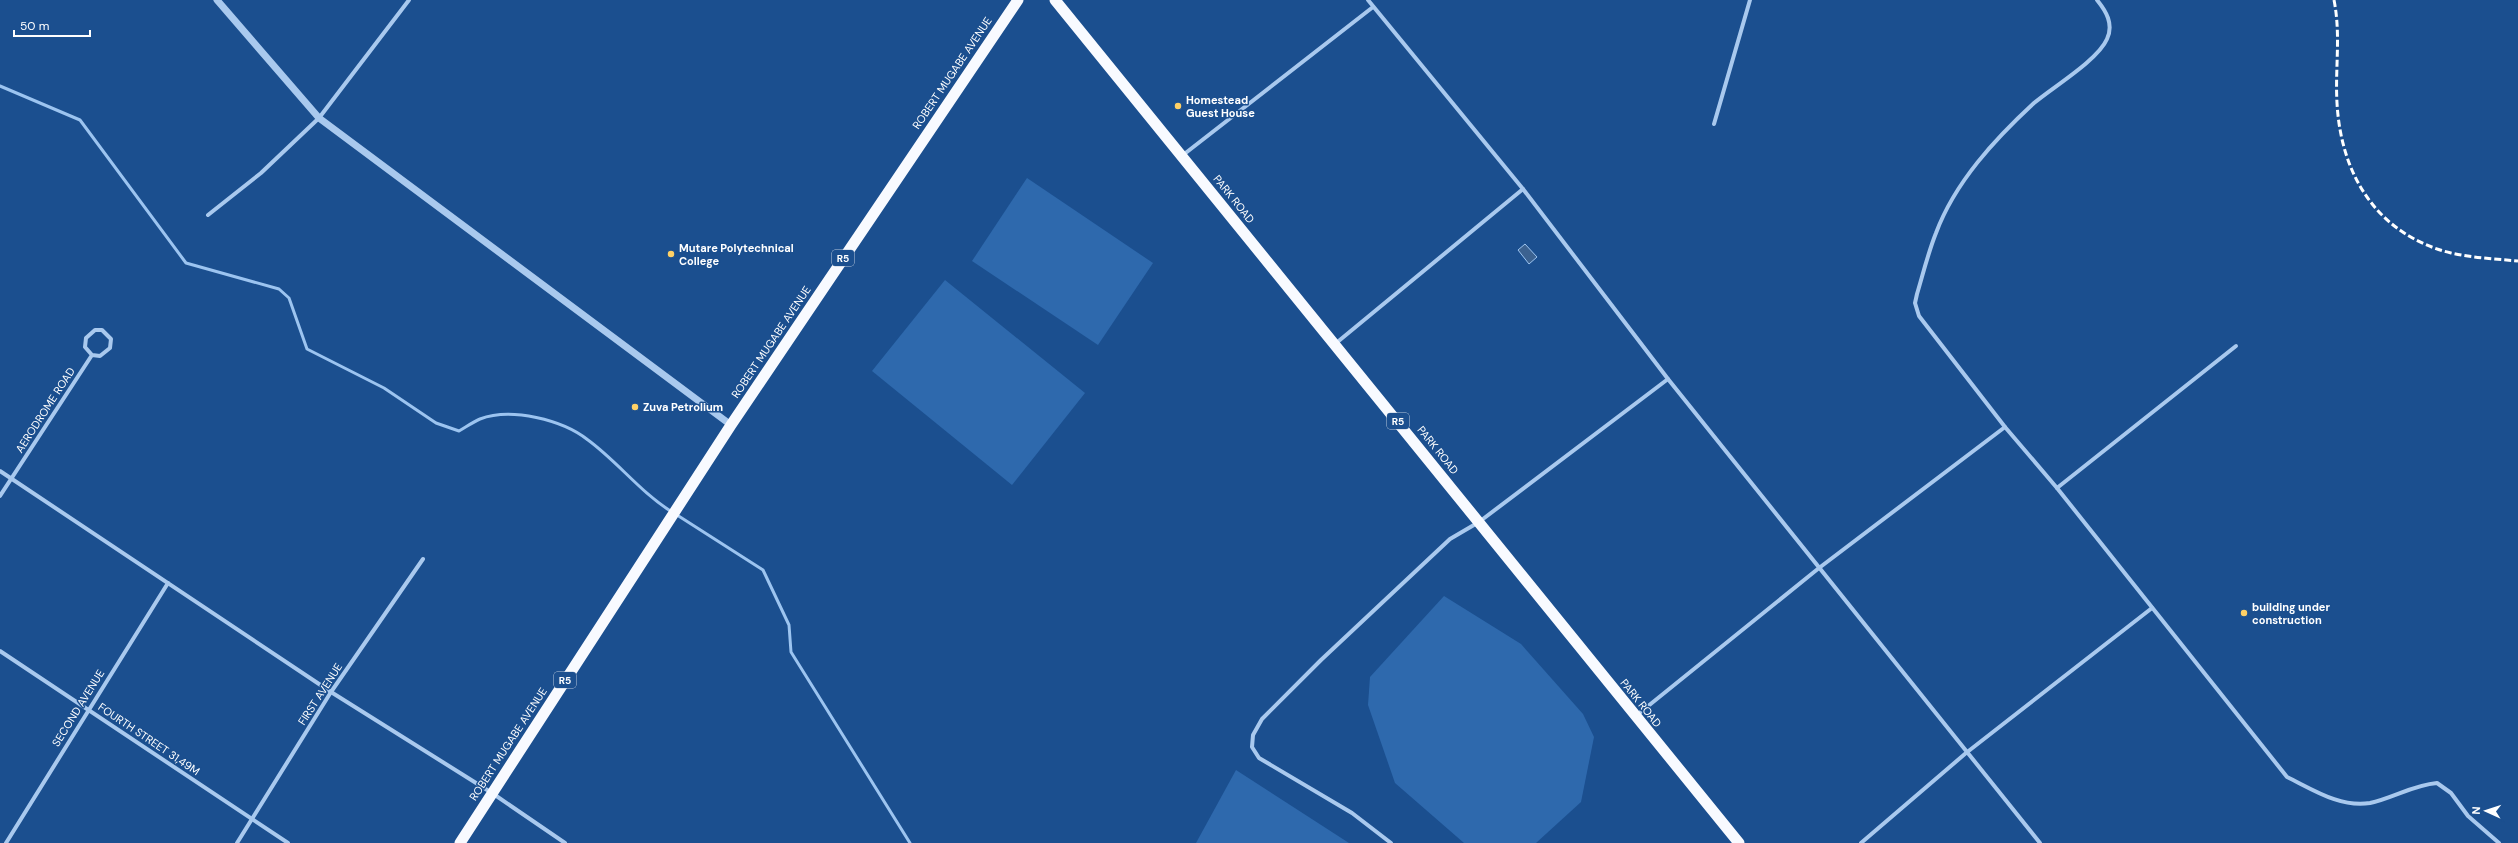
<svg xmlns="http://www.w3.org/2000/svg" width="2518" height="843" viewBox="0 0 2518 843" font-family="'DM Sans',sans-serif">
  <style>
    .green { fill: #2e69ad }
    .water { fill: #3c6290; stroke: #9cc4f0 }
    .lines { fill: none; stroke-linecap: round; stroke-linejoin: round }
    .stream { stroke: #9cc4f0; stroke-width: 3 }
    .minor { stroke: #a9c9ee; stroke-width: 4 }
    .tertiary { stroke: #a9c9ee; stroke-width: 7 }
    .trunk { stroke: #f8faff; stroke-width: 11 }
    .rail { stroke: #fff; stroke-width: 3; stroke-dasharray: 7 3; stroke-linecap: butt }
    .poi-dot { fill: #ffd166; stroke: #1b4f8f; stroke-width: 1.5 }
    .labels { text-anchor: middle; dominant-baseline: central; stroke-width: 3; stroke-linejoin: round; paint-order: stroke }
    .shield { fill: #1b4f8f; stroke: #bbcadd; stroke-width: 1 }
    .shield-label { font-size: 10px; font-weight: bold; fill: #fff }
    .street-label { font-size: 11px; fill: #fff; stroke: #1b4f8f }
    .poi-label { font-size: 11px; font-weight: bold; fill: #fff; stroke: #1b4f8f; text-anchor: start }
  </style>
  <rect width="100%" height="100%" fill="#1b4f8f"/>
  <g class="green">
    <polygon points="1027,178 1153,263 1098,345 972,261"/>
    <polygon points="945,280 1085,393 1012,485 872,371"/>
    <polygon points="1444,596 1521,644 1583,714 1594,737 1581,802 1536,843 1464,843 1395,783 1368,705 1370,677"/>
    <polygon points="1236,770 1349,843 1196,843"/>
  </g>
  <polygon class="water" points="1525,244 1537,257 1529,264 1518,250"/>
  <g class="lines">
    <g class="stream">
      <path d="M0,86L80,120L186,263L279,289L289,298L307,349L384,388L436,423L459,431C466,427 473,422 480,419C511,407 563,420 588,440C618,462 640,492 672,512"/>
      <polyline points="677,515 763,570 789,625 791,652 910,843"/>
    </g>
    <g class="minor">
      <polyline points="1368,0 1523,189 1668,379 2040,843"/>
      <path d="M2097,0C2106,11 2114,24 2107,39C2098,60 2053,87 2034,103C1995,139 1955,182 1936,233C1928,253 1923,274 1917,294L1915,303L1919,316L2005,427L2057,488L2287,777C2312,789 2340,808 2370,803C2393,798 2413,785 2437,783L2451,793L2468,816L2499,843"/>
      <polyline points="1714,124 1750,0"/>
      <polyline points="1183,155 1373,7"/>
      <polyline points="208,215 261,173 319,118 409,0"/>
      <polyline points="1335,344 1523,189"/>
      <polyline points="0,471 331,692 492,793 565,843"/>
      <polyline points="2057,488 2236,346"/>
      <polyline points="0,496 92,355 100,356 110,348 111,339 102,330 95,330 86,338 85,347 92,355"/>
      <polyline points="0,651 288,843"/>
      <polyline points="1637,715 1819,568 2005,427"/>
      <polyline points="6,843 168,583"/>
      <polyline points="237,843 331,692 423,559"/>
      <polyline points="1391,843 1352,813 1259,758 1252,747 1253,735 1262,719 1321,660 1450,539 1479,522 1668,379"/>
      <polyline points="1861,843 1966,753 2152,608"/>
    </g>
    <polyline class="tertiary" points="217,0 319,118 731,425"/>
    <g class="trunk">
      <polyline points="1055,0 1739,843"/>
      <polyline points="460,843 731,425 1018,0"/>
    </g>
    <path class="rail" d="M2334,0C2341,35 2335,68 2337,103C2341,176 2378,235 2451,253C2473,258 2496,259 2518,261"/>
  </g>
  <g class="poi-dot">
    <circle cx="1178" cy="106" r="4"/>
    <circle cx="671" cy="254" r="4"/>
    <circle cx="635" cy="407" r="4"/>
    <circle cx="2244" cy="613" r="4"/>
  </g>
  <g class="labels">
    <g class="shield">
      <rect x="832" y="250" width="22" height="16" rx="3"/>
      <rect x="1387" y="413" width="22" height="16" rx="3"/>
      <rect x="554" y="672" width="22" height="16" rx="3"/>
    </g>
    <g class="shield-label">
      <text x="843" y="258">R5</text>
      <text x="1398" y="421">R5</text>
      <text x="565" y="680">R5</text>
    </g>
    <g class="street-label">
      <text transform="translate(952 73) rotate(-56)">ROBERT MUGABE AVENUE</text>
      <text transform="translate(1234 199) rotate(51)">PARK ROAD</text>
      <text transform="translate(771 342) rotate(-56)">ROBERT MUGABE AVENUE</text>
      <text transform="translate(45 410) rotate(-57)">AERODROME ROAD</text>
      <text transform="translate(1438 450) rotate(51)">PARK ROAD</text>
      <text transform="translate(320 694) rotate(-57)">FIRST AVENUE</text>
      <text transform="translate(1641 703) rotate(51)">PARK ROAD</text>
      <text transform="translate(78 708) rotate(-58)">SECOND AVENUE</text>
      <text transform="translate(149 739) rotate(34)">FOURTH STREET 31,49M</text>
      <text transform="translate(508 744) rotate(-57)">ROBERT MUGABE AVENUE</text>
    </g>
    <g class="poi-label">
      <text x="1186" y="100">Homestead<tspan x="1186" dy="13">Guest House</tspan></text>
      <text x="679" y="248">Mutare Polytechnical<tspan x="679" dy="13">College</tspan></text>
      <text x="643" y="407">Zuva Petrolium</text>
      <text x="2252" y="607">building under<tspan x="2252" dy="13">construction</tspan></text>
    </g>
  </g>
  <g transform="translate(2486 811) rotate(273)" stroke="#1b4f8f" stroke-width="3" paint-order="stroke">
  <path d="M0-3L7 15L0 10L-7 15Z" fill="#ffffff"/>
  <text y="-6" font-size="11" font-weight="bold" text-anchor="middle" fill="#ffffff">N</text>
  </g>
  <path d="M14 30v6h76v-6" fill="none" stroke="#ffffff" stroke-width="2"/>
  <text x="20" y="30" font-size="12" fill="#ffffff" stroke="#1b4f8f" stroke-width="3" paint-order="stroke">50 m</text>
</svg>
